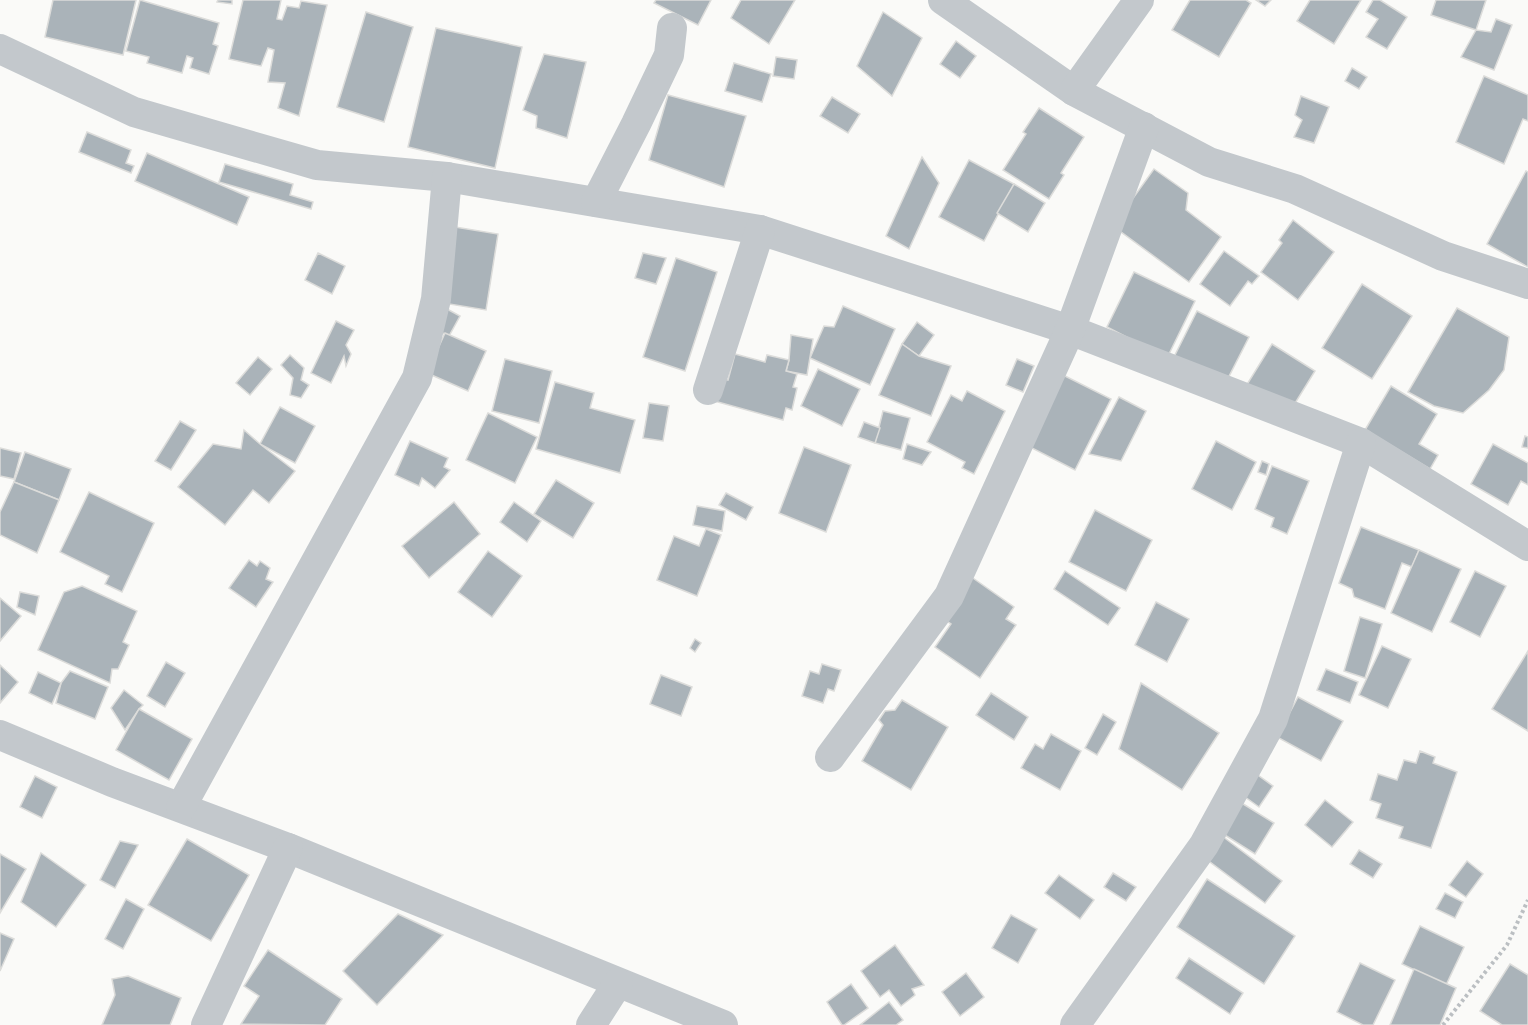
<svg xmlns="http://www.w3.org/2000/svg" width="1528" height="1025" viewBox="0 0 1528 1025" font-family="Helvetica,sans-serif">
  <style>
    .building { fill: #aab3b9; stroke: #dcdcda; stroke-width: 1.5 }
    .lines { fill: none; stroke-linecap: round; stroke-linejoin: round }
    .path { stroke: #bbbfc2; stroke-width: 4; stroke-dasharray: 3 3; stroke-linecap: butt }
    .minor { stroke: #c3c8cc; stroke-width: 30 }
  </style>
  <rect width="100%" height="100%" fill="#fafaf8"/>
  <g class="building">
    <polygon points="53,0 136,0 123,55 45,37"/>
    <polygon points="140,0 219,23 213,44 218,46 209,74 190,68 193,58 187,56 182,73 147,63 149,57 126,51"/>
    <polygon points="218,0 232,0 232,4 217,2"/>
    <polygon points="243,0 281,0 277,19 282,20 287,6 299,8 301,1 327,5 299,116 278,108 285,83 268,82 274,50 268,48 261,66 229,59"/>
    <polygon points="656,0 711,0 698,25 654,3"/>
    <polygon points="741,0 795,0 769,44 731,18"/>
    <polygon points="1190,0 1246,0 1251,3 1219,57 1172,30"/>
    <polygon points="1256,0 1271,0 1265,6"/>
    <polygon points="1310,0 1361,0 1334,44 1297,21"/>
    <polygon points="1373,0 1380,0 1407,17 1387,49 1366,37 1378,19 1366,12"/>
    <polygon points="1436,0 1486,0 1476,30 1431,15"/>
    <polygon points="366,12 413,27 384,122 337,107"/>
    <polygon points="883,12 922,38 892,96 857,66"/>
    <polygon points="1496,19 1512,25 1494,70 1461,57 1476,30 1491,32"/>
    <polygon points="436,28 522,47 495,168 408,147"/>
    <polygon points="956,41 976,56 960,78 940,64"/>
    <polygon points="544,54 586,62 567,138 536,128 537,116 523,110"/>
    <polygon points="776,57 797,60 794,79 773,76"/>
    <polygon points="734,63 771,74 762,102 725,91"/>
    <polygon points="1352,68 1367,77 1359,89 1345,81"/>
    <polygon points="1484,76 1528,95 1528,121 1523,119 1504,164 1456,142"/>
    <polygon points="668,95 746,116 724,187 649,160"/>
    <polygon points="1301,96 1329,107 1314,143 1294,137 1302,120 1295,115"/>
    <polygon points="832,97 860,114 848,133 820,116"/>
    <polygon points="1039,108 1084,137 1061,173 1064,175 1049,199 1003,170 1026,134 1023,132"/>
    <polygon points="87,132 131,150 126,163 134,166 131,173 79,152"/>
    <polygon points="147,153 249,197 237,225 135,181"/>
    <polygon points="922,157 939,183 909,249 886,236"/>
    <polygon points="969,160 1014,184 984,241 939,217"/>
    <polygon points="225,164 293,184 290,195 313,202 311,209 219,182"/>
    <polygon points="1154,169 1188,193 1186,210 1221,237 1189,282 1113,226"/>
    <polygon points="1526,171 1528,172 1528,267 1487,244"/>
    <polygon points="1014,184 1045,203 1028,232 997,213"/>
    <polygon points="1293,220 1334,252 1298,300 1261,272 1282,243 1279,240"/>
    <polygon points="455,227 498,234 486,310 443,303"/>
    <polygon points="1224,251 1259,276 1252,284 1248,281 1230,306 1200,284"/>
    <polygon points="318,253 345,266 332,294 305,280"/>
    <polygon points="643,253 666,258 656,284 635,278"/>
    <polygon points="676,258 717,272 685,371 643,357"/>
    <polygon points="1134,272 1195,301 1167,358 1107,327"/>
    <polygon points="1362,284 1412,316 1372,379 1322,348"/>
    <polygon points="843,306 895,329 870,385 810,358 824,326 834,327"/>
    <polygon points="1457,308 1509,337 1504,370 1489,390 1463,413 1434,406 1408,392"/>
    <polygon points="447,309 460,316 449,336 436,330"/>
    <polygon points="1197,311 1249,337 1222,390 1171,363"/>
    <polygon points="336,321 354,330 346,345 351,354 346,366 344,356 331,383 311,373"/>
    <polygon points="917,322 934,335 919,356 902,344"/>
    <polygon points="445,333 486,351 468,391 427,373"/>
    <polygon points="791,335 813,339 807,375 786,371 789,360"/>
    <polygon points="902,344 919,356 951,366 931,416 879,395"/>
    <polygon points="1272,344 1315,371 1289,413 1246,386"/>
    <polygon points="735,354 765,362 767,355 789,360 786,371 797,374 793,387 797,388 792,410 786,408 783,420 707,399 713,376 728,380"/>
    <polygon points="290,355 304,368 301,380 309,385 301,398 290,395 293,378 281,365"/>
    <polygon points="258,357 272,369 250,395 236,383"/>
    <polygon points="505,359 552,371 539,423 492,411"/>
    <polygon points="1017,359 1034,366 1023,392 1006,385"/>
    <polygon points="818,369 860,389 842,426 801,406"/>
    <polygon points="1061,374 1111,399 1075,470 1026,445"/>
    <polygon points="555,382 594,393 590,408 635,420 620,473 536,449"/>
    <polygon points="1391,386 1437,414 1419,444 1438,455 1430,469 1365,430"/>
    <polygon points="967,391 1005,411 974,474 962,468 965,462 927,442 951,395 962,401"/>
    <polygon points="1119,397 1146,411 1121,461 1089,454"/>
    <polygon points="649,403 669,406 663,441 643,438"/>
    <polygon points="280,407 315,426 295,463 260,444"/>
    <polygon points="883,411 910,418 901,450 875,443"/>
    <polygon points="488,413 537,437 515,483 466,460"/>
    <polygon points="180,421 196,430 171,470 155,461"/>
    <polygon points="864,422 880,428 875,443 858,437"/>
    <polygon points="244,430 260,444 295,471 269,503 253,490 225,525 178,487 213,444 241,449"/>
    <polygon points="1525,436 1528,437 1528,448 1522,447"/>
    <polygon points="410,441 448,458 444,467 450,470 435,488 422,478 419,486 395,475"/>
    <polygon points="1216,441 1256,462 1232,510 1192,489"/>
    <polygon points="907,444 931,452 922,465 903,459"/>
    <polygon points="1493,444 1528,463 1528,485 1521,481 1508,505 1471,484"/>
    <polygon points="804,447 851,465 826,532 779,513"/>
    <polygon points="0,448 21,453 14,479 0,476"/>
    <polygon points="25,452 71,469 59,500 14,482"/>
    <polygon points="1262,461 1269,464 1266,475 1258,472"/>
    <polygon points="1272,466 1309,481 1287,534 1271,527 1274,518 1255,509"/>
    <polygon points="556,480 594,503 573,538 534,514"/>
    <polygon points="14,482 59,500 37,553 0,535 0,512"/>
    <polygon points="89,492 154,523 122,592 105,584 109,576 60,552"/>
    <polygon points="726,493 753,507 746,520 719,505"/>
    <polygon points="454,502 480,534 429,578 402,546"/>
    <polygon points="514,502 541,521 527,542 500,522"/>
    <polygon points="697,506 725,511 722,531 693,525"/>
    <polygon points="1095,510 1152,540 1126,591 1069,562"/>
    <polygon points="1361,527 1419,550 1412,567 1402,563 1385,609 1354,597 1352,589 1339,583"/>
    <polygon points="706,529 721,535 697,596 657,580 674,536 699,546"/>
    <polygon points="1419,550 1461,569 1432,632 1391,613"/>
    <polygon points="488,551 522,576 492,617 458,592"/>
    <polygon points="249,560 257,566 260,561 270,568 266,579 273,582 256,607 229,588"/>
    <polygon points="1065,571 1120,608 1108,625 1054,589"/>
    <polygon points="1475,571 1506,586 1480,637 1450,622"/>
    <polygon points="970,576 1014,607 1006,619 1016,625 980,678 935,647 951,624 941,617"/>
    <polygon points="82,586 137,611 123,642 129,645 118,669 112,669 110,683 38,650 64,592"/>
    <polygon points="20,592 39,596 35,615 17,607"/>
    <polygon points="0,598 21,616 0,641"/>
    <polygon points="1156,602 1189,619 1167,662 1135,645"/>
    <polygon points="1360,617 1382,624 1365,678 1344,671"/>
    <polygon points="695,639 701,643 695,652 690,648"/>
    <polygon points="1382,646 1411,659 1388,708 1359,695"/>
    <polygon points="1528,651 1528,731 1492,709"/>
    <polygon points="166,662 185,673 165,707 147,696"/>
    <polygon points="822,664 841,670 834,691 828,689 823,703 802,696 810,671 819,674"/>
    <polygon points="0,665 18,682 0,703"/>
    <polygon points="1326,669 1358,682 1350,703 1317,690"/>
    <polygon points="70,671 108,687 95,719 56,703 61,683"/>
    <polygon points="38,672 61,683 52,704 29,693"/>
    <polygon points="661,675 692,687 681,716 650,704"/>
    <polygon points="1141,683 1219,733 1182,790 1119,749"/>
    <polygon points="124,690 143,705 139,709 125,730 111,708"/>
    <polygon points="991,693 1028,717 1014,740 976,715"/>
    <polygon points="1298,697 1343,721 1321,761 1277,737"/>
    <polygon points="902,700 948,727 911,790 862,761 883,725 879,720 885,711 895,710"/>
    <polygon points="139,709 192,739 169,780 116,750"/>
    <polygon points="1103,714 1116,722 1097,755 1085,748"/>
    <polygon points="1051,734 1081,751 1060,790 1021,768 1035,744 1043,749"/>
    <polygon points="1420,751 1435,757 1433,763 1457,772 1431,848 1399,838 1403,827 1376,818 1381,804 1370,800 1378,774 1397,780 1404,760 1416,763"/>
    <polygon points="1248,768 1273,786 1259,807 1234,789"/>
    <polygon points="35,776 57,787 42,818 20,807"/>
    <polygon points="1325,800 1353,822 1332,847 1305,825"/>
    <polygon points="1240,802 1274,823 1255,854 1220,832"/>
    <polygon points="1222,836 1282,881 1265,903 1206,859"/>
    <polygon points="187,839 249,875 211,941 148,905"/>
    <polygon points="120,841 138,845 115,888 100,880"/>
    <polygon points="1359,850 1382,864 1373,878 1350,864"/>
    <polygon points="41,853 86,885 56,927 21,902"/>
    <polygon points="0,854 26,869 0,913"/>
    <polygon points="1467,861 1483,874 1466,897 1449,885"/>
    <polygon points="1113,873 1136,887 1126,901 1104,887"/>
    <polygon points="1059,875 1094,900 1080,919 1045,893"/>
    <polygon points="1207,879 1295,936 1264,984 1177,927"/>
    <polygon points="1445,893 1463,902 1455,918 1436,909"/>
    <polygon points="126,899 144,909 123,949 105,939"/>
    <polygon points="398,914 443,935 377,1005 343,971"/>
    <polygon points="1011,915 1037,929 1018,963 992,948"/>
    <polygon points="1420,926 1464,947 1446,985 1402,964"/>
    <polygon points="0,933 14,939 0,971"/>
    <polygon points="895,945 924,985 912,989 915,995 901,1006 889,990 880,997 861,971"/>
    <polygon points="268,950 342,999 325,1025 241,1024 259,996 244,986"/>
    <polygon points="1189,958 1243,993 1230,1014 1176,978"/>
    <polygon points="1360,963 1395,980 1373,1025 1363,1025 1337,1012"/>
    <polygon points="1510,964 1528,975 1528,1025 1502,1025 1480,1011"/>
    <polygon points="1414,969 1456,988 1440,1025 1390,1025"/>
    <polygon points="966,973 984,997 960,1016 942,992"/>
    <polygon points="128,976 181,998 170,1025 102,1025 115,995 112,979"/>
    <polygon points="851,984 868,1008 844,1025 842,1025 827,1002"/>
    <polygon points="889,1002 903,1020 896,1025 860,1025"/>
  </g>
  <g class="lines">
    <polyline class="path" points="1443,1025 1507,945 1528,900"/>
    <g class="minor">
      <polyline points="943,0 1074,91"/>
      <polyline points="1139,0 1074,91 1209,162 1295,189 1443,256 1528,284"/>
      <polyline points="0,49 134,112 317,165 447,177 760,230 1070,330 1361,443 1528,546"/>
      <polyline points="596,202 636,124 669,55 672,28"/>
      <polyline points="708,390 760,230"/>
      <polyline points="0,735 112,782 288,848 723,1025"/>
      <polyline points="830,757 949,596 1070,330 1144,127"/>
      <polyline points="181,807 417,378 436,299 447,177"/>
      <polyline points="206,1025 288,848"/>
      <polyline points="591,1025 618,983"/>
      <polyline points="1075,1025 1204,845 1273,719 1361,443"/>
    </g>
  </g>
</svg>
